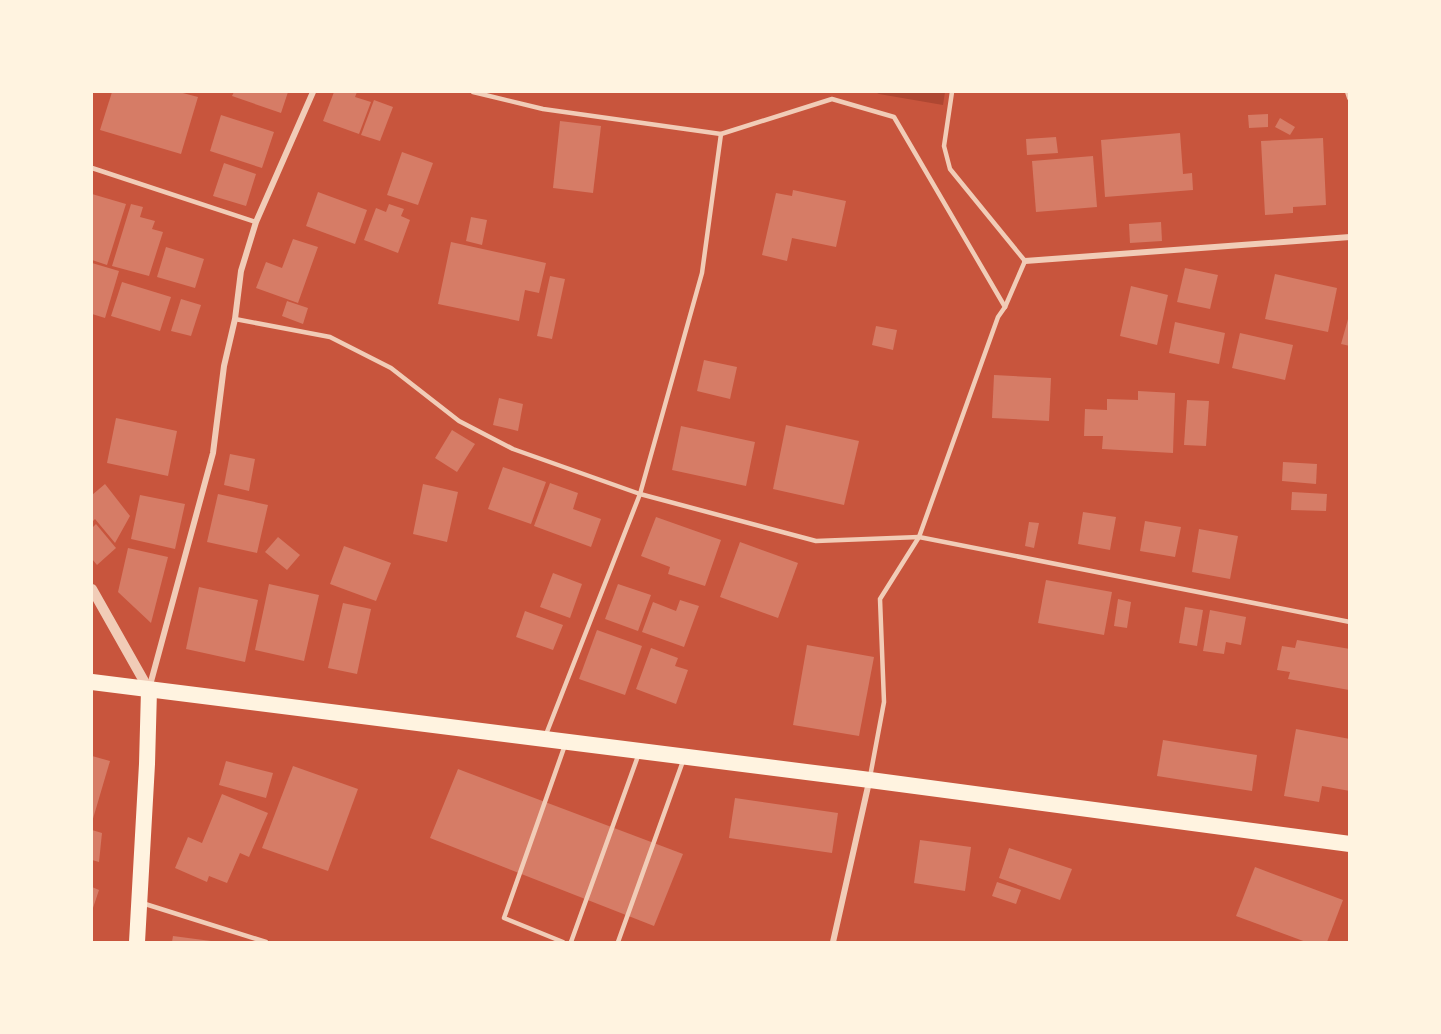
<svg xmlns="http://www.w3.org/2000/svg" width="1441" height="1034" viewBox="0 0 1441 1034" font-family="'Alegreya Sans',sans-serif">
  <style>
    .green { fill: #ae4732 }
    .building { fill: #d67c66 }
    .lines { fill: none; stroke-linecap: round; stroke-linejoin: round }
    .service { stroke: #f1ccb7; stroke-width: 4.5 }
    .minor { stroke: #f1ccb7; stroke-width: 6 }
    .tertiary { stroke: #f1ccb7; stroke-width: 10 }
    .trunk { stroke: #fff3e0; stroke-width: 16 }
  </style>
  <rect width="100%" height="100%" fill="#c8553d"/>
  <polygon class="green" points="875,92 945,92 943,105 879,94"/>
  <g class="building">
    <polygon points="112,92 179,92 198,97 181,154 100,130"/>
    <polygon points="234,92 288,92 281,113 232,96"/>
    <polygon points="334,92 357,92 355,97 371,102 359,134 323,121"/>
    <polygon points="374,100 393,107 380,141 361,135"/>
    <polygon points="1268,114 1268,127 1249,128 1248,115"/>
    <polygon points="221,115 274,132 262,168 210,151"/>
    <polygon points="1280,118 1295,127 1290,135 1275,127"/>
    <polygon points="560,121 601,126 593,193 553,188"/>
    <polygon points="1180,133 1183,174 1192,173 1193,190 1105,197 1101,140"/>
    <polygon points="1056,137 1058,153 1027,155 1026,139"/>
    <polygon points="1323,138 1326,205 1293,207 1293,213 1265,215 1261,141"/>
    <polygon points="402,152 433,163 418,205 387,195"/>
    <polygon points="1093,156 1097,207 1036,212 1032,161"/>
    <polygon points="224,163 256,174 246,206 213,196"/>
    <polygon points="793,190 846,201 836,247 792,238 787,261 762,255 776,193 792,196"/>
    <polygon points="318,192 367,210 355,244 306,226"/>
    <polygon points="92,194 126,204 107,265 92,260"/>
    <polygon points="131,204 143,207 140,217 155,221 152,229 163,232 149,276 112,266"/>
    <polygon points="389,204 404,209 401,216 410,220 398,253 364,240 376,208 386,212"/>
    <polygon points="471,217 487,220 482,245 466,241"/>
    <polygon points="1161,222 1162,241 1130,243 1129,224"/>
    <polygon points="293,239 318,247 298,303 256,288 266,262 282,268"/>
    <polygon points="451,242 546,263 539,293 525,290 519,321 438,304"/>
    <polygon points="166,247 204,259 195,288 157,277"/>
    <polygon points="92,263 119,271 105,318 92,314"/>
    <polygon points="1185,268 1218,275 1210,309 1177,302"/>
    <polygon points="1275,274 1337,288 1328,332 1265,319"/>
    <polygon points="550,276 565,279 552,339 537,336"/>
    <polygon points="122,282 171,297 160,331 111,316"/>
    <polygon points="1131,286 1168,295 1157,345 1120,336"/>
    <polygon points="181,299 201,305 191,336 171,331"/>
    <polygon points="287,301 308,308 303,324 282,316"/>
    <polygon points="1350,312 1350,346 1341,344"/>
    <polygon points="1175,322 1225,333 1219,364 1169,353"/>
    <polygon points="876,326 897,330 893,350 872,345"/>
    <polygon points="1240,333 1293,345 1285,380 1232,368"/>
    <polygon points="704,360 737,367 730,399 697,391"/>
    <polygon points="994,375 1051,378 1049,421 992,418"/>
    <polygon points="1138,391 1175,393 1173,453 1102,449 1103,436 1084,436 1085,409 1107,410 1107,399 1138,400"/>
    <polygon points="499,398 523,404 518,431 493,425"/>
    <polygon points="1187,400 1209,401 1206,446 1184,445"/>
    <polygon points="116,418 177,431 168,476 107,463"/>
    <polygon points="786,425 859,441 844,505 773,489"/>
    <polygon points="681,426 755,442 746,486 672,470"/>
    <polygon points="452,430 475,444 457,472 435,458"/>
    <polygon points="230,454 255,459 249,491 224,485"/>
    <polygon points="1283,462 1317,464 1316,484 1282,481"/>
    <polygon points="503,467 546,482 531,524 488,509"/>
    <polygon points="550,483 578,493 573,509 601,519 591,547 534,526"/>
    <polygon points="105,484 130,516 115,543 95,519 92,522 92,495"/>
    <polygon points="423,484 458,492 447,542 413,534"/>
    <polygon points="1292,492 1327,494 1326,511 1291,510"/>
    <polygon points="218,494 268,505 257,553 207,542"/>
    <polygon points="140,495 185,504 175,549 131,539"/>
    <polygon points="1083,512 1116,517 1110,550 1078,544"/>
    <polygon points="656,517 721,540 705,586 668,574 670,567 641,556"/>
    <polygon points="1145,521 1181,527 1175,557 1140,551"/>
    <polygon points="1029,522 1039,523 1034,548 1025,546"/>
    <polygon points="96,524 116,548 97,565 92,559 92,528"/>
    <polygon points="1199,529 1238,536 1230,579 1192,572"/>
    <polygon points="278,537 300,555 287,570 265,552"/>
    <polygon points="740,542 798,563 778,618 720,597"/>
    <polygon points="344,546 391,563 376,601 330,584"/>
    <polygon points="128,548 168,557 151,623 118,592"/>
    <polygon points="553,573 582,584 570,618 540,607"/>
    <polygon points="1046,580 1112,592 1104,635 1038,623"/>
    <polygon points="269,584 319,595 304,661 255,650"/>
    <polygon points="618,584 651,595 638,631 605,619"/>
    <polygon points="199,587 258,600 245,662 186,649"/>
    <polygon points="1118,599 1131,602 1127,628 1114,626"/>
    <polygon points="680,600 699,606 684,647 642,632 653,602 676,611"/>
    <polygon points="343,603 371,609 357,674 328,668"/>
    <polygon points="1185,607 1203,610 1197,646 1179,643"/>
    <polygon points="1210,610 1246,617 1241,645 1226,642 1224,654 1203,651"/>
    <polygon points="525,611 563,625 553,650 516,637"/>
    <polygon points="597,630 642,646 625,695 579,679"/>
    <polygon points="1297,640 1350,649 1349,690 1288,679 1290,672 1277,670 1282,646 1295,648"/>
    <polygon points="807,645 874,657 859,736 793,725"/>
    <polygon points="651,648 678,658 675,666 688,670 676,704 636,689"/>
    <polygon points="1296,729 1350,739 1350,791 1322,786 1319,802 1284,796"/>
    <polygon points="1163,740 1257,755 1252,791 1157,776"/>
    <polygon points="92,756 110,761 92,822"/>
    <polygon points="226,761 273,773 266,798 219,785"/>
    <polygon points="293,766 358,789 328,871 262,848"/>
    <polygon points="458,769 683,854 654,926 430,838"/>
    <polygon points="222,794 268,813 249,857 240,853 227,883 209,876 207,882 175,868 188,837 202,843"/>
    <polygon points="735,798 838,813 832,853 729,838"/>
    <polygon points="92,830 102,833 99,862 92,860"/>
    <polygon points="920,840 971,847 965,891 914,883"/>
    <polygon points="1009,848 1072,869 1060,900 999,878"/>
    <polygon points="1255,867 1343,900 1327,942 1306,942 1236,916"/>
    <polygon points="997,882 1021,890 1016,904 992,896"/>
    <polygon points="92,887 99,890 92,911"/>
    <polygon points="173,936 211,941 211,942 172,942"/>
  </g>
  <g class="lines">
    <g class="service">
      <polyline points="473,92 543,109 721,134 832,99 894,117 1005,307"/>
      <polyline points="92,168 256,222"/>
      <polyline points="235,319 330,337 391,368 459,421 513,449 640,494 816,541 919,537 1350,622"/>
      <polyline points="545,737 640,494 702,273 721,134"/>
      <polyline points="870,777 884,702 880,599 919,537 998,317 1005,307 1025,261 950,169 944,146 952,92"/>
      <polyline points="142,903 266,942"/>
      <polyline points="563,942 504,918 565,745"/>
      <polyline points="571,942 638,756"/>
      <polyline points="618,942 683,761"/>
    </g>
    <g class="minor">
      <polyline points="1348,92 1350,98"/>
      <polyline points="1025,261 1350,237"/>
      <polyline points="149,689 213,453 224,366 235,319 241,271 256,222 313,92"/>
      <polyline points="833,942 869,782"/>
    </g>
    <polyline class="tertiary" points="92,589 149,690"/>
    <g class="trunk">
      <polyline points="92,682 870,780 1350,844"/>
      <polyline points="137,942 147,764 149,690"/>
    </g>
  </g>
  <rect width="1441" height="1034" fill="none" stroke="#fff3e0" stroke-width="186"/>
</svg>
